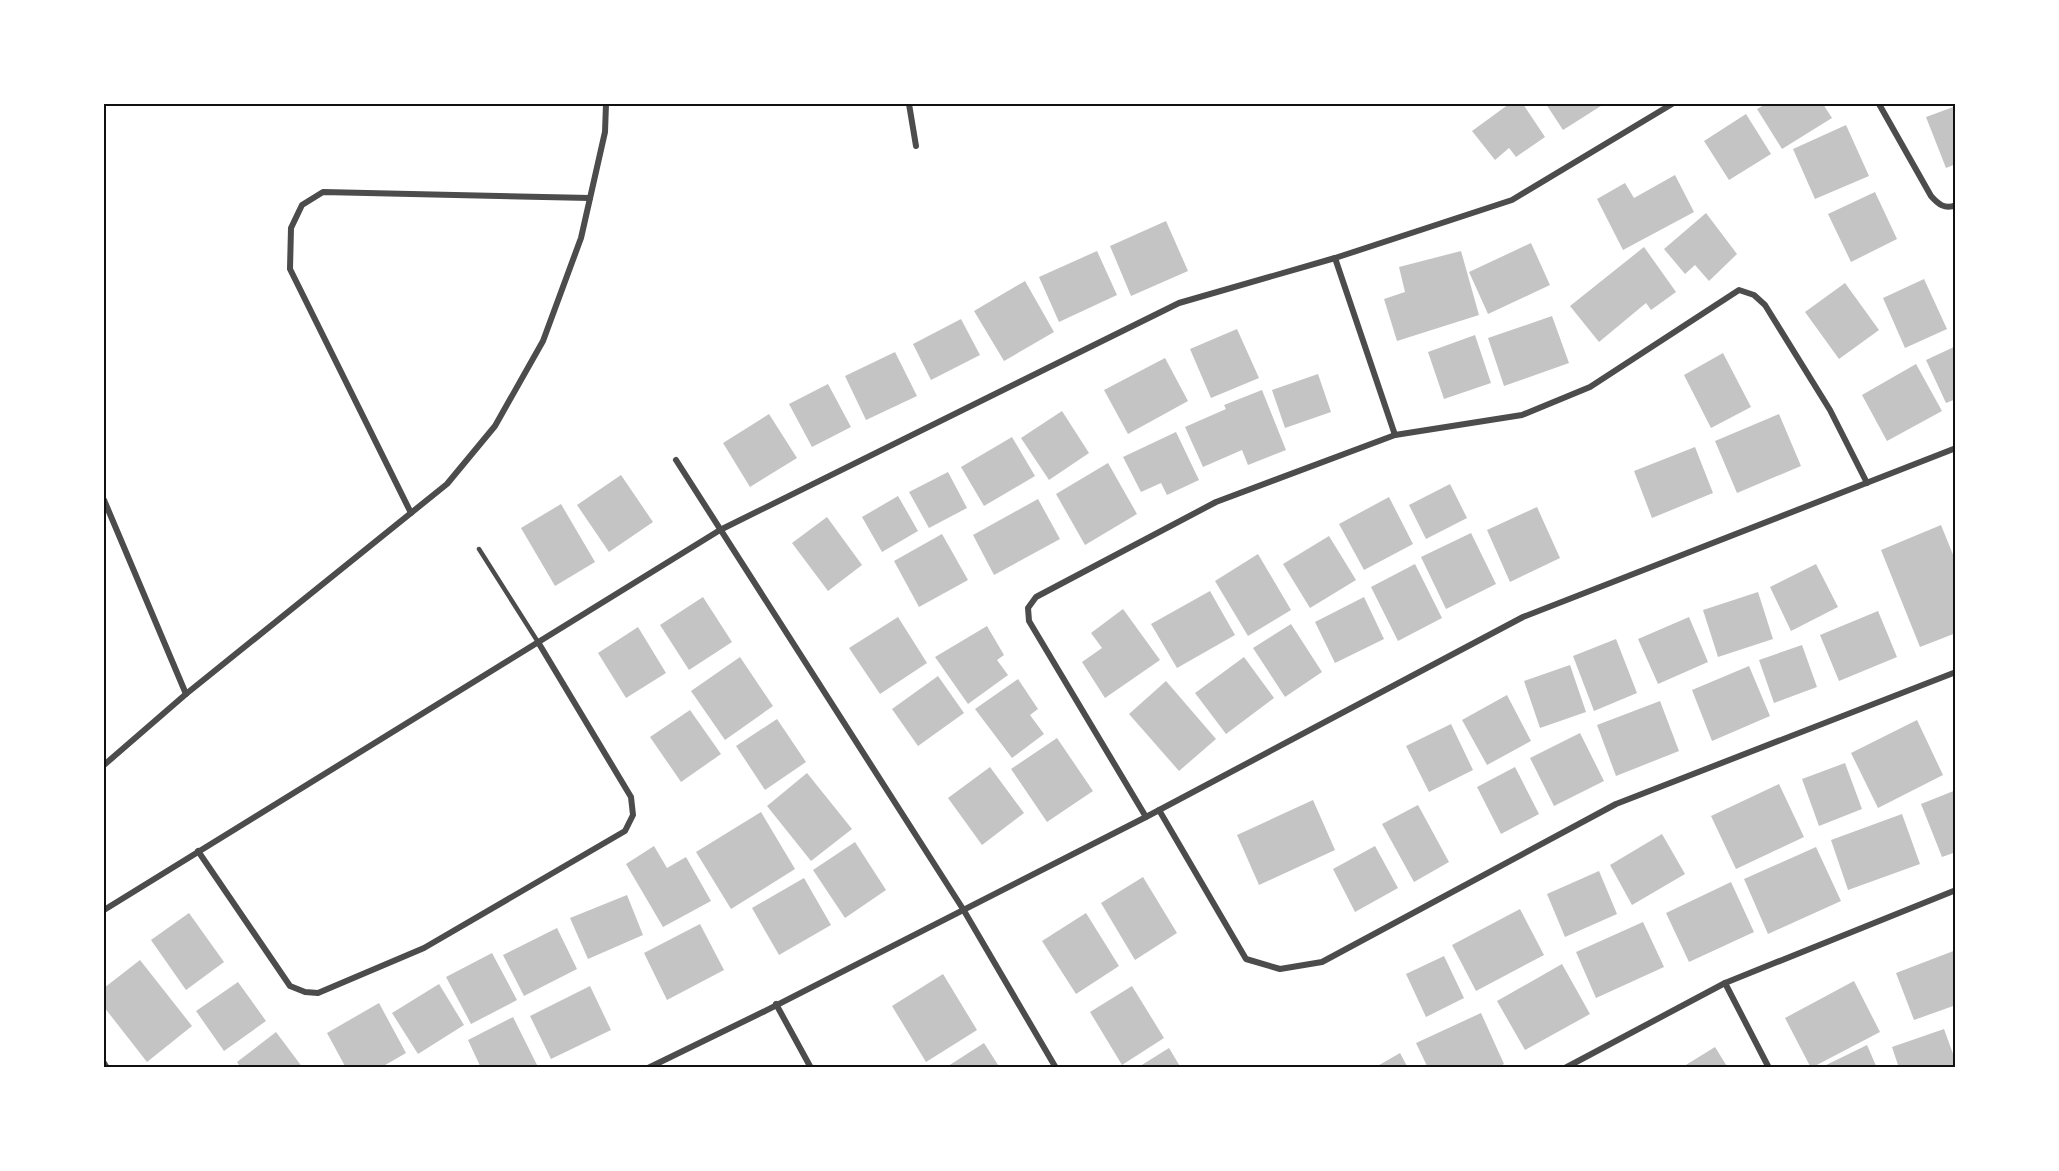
<svg xmlns="http://www.w3.org/2000/svg" width="2059" height="1171" viewBox="0 0 2059 1171" font-family="'Fira Sans Condensed',sans-serif">
  <style>
    .building { fill: #c4c4c4 }
    .lines { fill: none; stroke-linecap: round; stroke-linejoin: round }
    .service { stroke: #4c4c4c; stroke-width: 4.5 }
    .minor { stroke: #4c4c4c; stroke-width: 6 }
    .neatline { fill: none; stroke: #111; stroke-width: 2 }
  </style>
  <rect width="100%" height="100%" fill="#fff"/>
  <g class="building">
    <polygon points="1509,104 1523,104 1545,137 1516,157 1509,148 1495,160 1472,131"/>
    <polygon points="1546,104 1604,104 1563,130"/>
    <polygon points="1766,104 1823,104 1832,118 1782,149 1757,109"/>
    <polygon points="1956,106 1956,164 1946,168 1926,117"/>
    <polygon points="1746,114 1771,154 1729,180 1704,141"/>
    <polygon points="1846,125 1869,176 1815,199 1793,149"/>
    <polygon points="1675,175 1694,212 1623,250 1597,199 1625,183 1634,198"/>
    <polygon points="1875,192 1897,239 1851,262 1828,214"/>
    <polygon points="1706,213 1737,254 1709,281 1695,265 1685,274 1664,249"/>
    <polygon points="1166,221 1188,271 1131,296 1110,246"/>
    <polygon points="1531,243 1550,285 1488,314 1469,272"/>
    <polygon points="1644,247 1676,292 1651,310 1646,303 1599,342 1570,306"/>
    <polygon points="1097,251 1117,295 1059,322 1039,277"/>
    <polygon points="1461,251 1479,315 1397,341 1384,299 1405,292 1399,267"/>
    <polygon points="1924,279 1947,329 1905,348 1883,298"/>
    <polygon points="1025,281 1054,332 1004,361 974,311"/>
    <polygon points="1845,283 1879,330 1839,359 1805,312"/>
    <polygon points="1552,316 1569,363 1504,386 1488,338"/>
    <polygon points="961,319 980,355 931,380 913,344"/>
    <polygon points="1237,329 1259,378 1211,398 1190,349"/>
    <polygon points="1475,335 1491,383 1444,399 1428,352"/>
    <polygon points="1956,346 1956,399 1946,403 1926,360"/>
    <polygon points="895,352 917,396 866,420 845,376"/>
    <polygon points="1723,353 1751,407 1711,428 1684,375"/>
    <polygon points="1165,358 1188,401 1128,434 1104,390"/>
    <polygon points="1916,364 1942,411 1887,441 1862,395"/>
    <polygon points="1318,374 1331,412 1285,428 1272,390"/>
    <polygon points="828,384 851,427 812,447 789,404"/>
    <polygon points="1262,390 1286,450 1248,465 1242,450 1203,467 1185,427 1226,409 1224,405"/>
    <polygon points="1062,411 1089,453 1049,480 1021,438"/>
    <polygon points="769,414 797,458 750,487 723,443"/>
    <polygon points="1779,414 1801,466 1737,493 1715,441"/>
    <polygon points="1176,432 1199,480 1167,495 1161,483 1141,492 1123,457"/>
    <polygon points="1012,437 1035,476 984,506 961,467"/>
    <polygon points="1695,447 1713,493 1652,518 1634,471"/>
    <polygon points="1108,463 1137,514 1085,545 1056,494"/>
    <polygon points="948,472 967,508 929,528 909,492"/>
    <polygon points="621,475 653,522 609,552 577,505"/>
    <polygon points="1450,484 1467,518 1426,539 1409,505"/>
    <polygon points="898,496 918,531 882,552 862,517"/>
    <polygon points="1389,497 1413,544 1364,570 1339,524"/>
    <polygon points="1038,499 1060,539 994,575 973,535"/>
    <polygon points="561,504 595,562 555,586 521,528"/>
    <polygon points="1537,507 1560,558 1510,582 1487,530"/>
    <polygon points="827,517 862,565 828,591 792,543"/>
    <polygon points="1941,525 1956,562 1956,633 1920,647 1881,550"/>
    <polygon points="1471,533 1496,584 1446,609 1421,557"/>
    <polygon points="942,534 968,580 919,607 894,561"/>
    <polygon points="1329,536 1356,580 1310,608 1283,564"/>
    <polygon points="1258,554 1291,610 1248,636 1215,581"/>
    <polygon points="1415,564 1442,618 1398,641 1371,587"/>
    <polygon points="1816,564 1838,607 1791,631 1770,587"/>
    <polygon points="1210,591 1235,635 1177,668 1151,624"/>
    <polygon points="1758,592 1773,639 1718,657 1703,610"/>
    <polygon points="703,597 732,642 689,670 660,625"/>
    <polygon points="1364,597 1384,639 1335,663 1315,622"/>
    <polygon points="1123,609 1160,660 1105,698 1082,662 1102,648 1091,633"/>
    <polygon points="1878,611 1897,657 1839,681 1820,635"/>
    <polygon points="898,617 927,663 880,694 849,648"/>
    <polygon points="1689,617 1708,662 1658,684 1638,639"/>
    <polygon points="1291,624 1322,672 1285,697 1253,648"/>
    <polygon points="987,626 1004,655 997,660 1008,675 968,704 935,657"/>
    <polygon points="638,627 666,673 626,698 598,653"/>
    <polygon points="1616,639 1637,693 1594,711 1573,656"/>
    <polygon points="1802,645 1817,687 1774,703 1759,660"/>
    <polygon points="740,657 773,706 725,740 691,691"/>
    <polygon points="1244,657 1274,698 1226,734 1195,693"/>
    <polygon points="1570,665 1586,712 1540,728 1524,681"/>
    <polygon points="1749,666 1770,716 1712,741 1692,690"/>
    <polygon points="938,676 964,713 918,746 892,709"/>
    <polygon points="1018,679 1038,709 1030,715 1044,734 1012,758 975,709"/>
    <polygon points="1166,681 1216,739 1179,771 1129,714"/>
    <polygon points="1507,695 1531,741 1487,765 1462,720"/>
    <polygon points="1660,701 1679,751 1616,776 1597,725"/>
    <polygon points="690,710 721,754 681,782 650,737"/>
    <polygon points="777,719 806,762 765,790 736,746"/>
    <polygon points="1917,720 1943,775 1878,808 1851,753"/>
    <polygon points="1451,724 1473,770 1429,792 1406,746"/>
    <polygon points="1580,733 1604,781 1554,806 1530,758"/>
    <polygon points="1057,738 1093,791 1047,822 1011,769"/>
    <polygon points="1845,763 1862,809 1819,826 1802,779"/>
    <polygon points="990,767 1024,813 982,845 948,798"/>
    <polygon points="1515,767 1539,814 1501,834 1477,787"/>
    <polygon points="807,773 852,829 811,861 767,806"/>
    <polygon points="1779,784 1804,837 1736,869 1711,816"/>
    <polygon points="1956,790 1956,852 1942,857 1921,804"/>
    <polygon points="1313,800 1335,850 1259,885 1237,835"/>
    <polygon points="1418,805 1449,862 1414,882 1382,824"/>
    <polygon points="761,812 795,869 731,909 696,852"/>
    <polygon points="1902,814 1920,864 1848,890 1831,840"/>
    <polygon points="1662,834 1685,874 1632,905 1610,865"/>
    <polygon points="855,842 886,890 845,918 813,870"/>
    <polygon points="654,846 667,868 686,857 711,901 663,927 626,864"/>
    <polygon points="1375,846 1398,888 1355,912 1333,869"/>
    <polygon points="1816,847 1841,901 1768,934 1744,879"/>
    <polygon points="1599,871 1617,914 1565,937 1547,894"/>
    <polygon points="1143,877 1177,933 1135,960 1101,903"/>
    <polygon points="804,878 831,925 779,955 752,908"/>
    <polygon points="1731,882 1754,932 1689,962 1666,913"/>
    <polygon points="627,895 643,935 588,959 570,918"/>
    <polygon points="1520,909 1544,955 1476,991 1452,945"/>
    <polygon points="189,913 224,962 186,990 151,940"/>
    <polygon points="1086,913 1119,966 1076,994 1042,941"/>
    <polygon points="1643,922 1664,967 1596,998 1576,952"/>
    <polygon points="700,924 724,970 667,1000 644,953"/>
    <polygon points="557,928 577,969 524,996 503,955"/>
    <polygon points="1956,950 1956,1005 1914,1020 1896,973"/>
    <polygon points="492,953 517,1000 471,1024 446,977"/>
    <polygon points="1444,956 1464,998 1426,1017 1406,974"/>
    <polygon points="140,960 192,1026 147,1062 104,1007 104,988"/>
    <polygon points="1562,964 1590,1014 1525,1050 1497,1001"/>
    <polygon points="943,974 977,1030 926,1062 892,1006"/>
    <polygon points="1854,981 1880,1032 1811,1068 1785,1018"/>
    <polygon points="238,982 266,1021 224,1051 196,1011"/>
    <polygon points="439,984 464,1025 418,1054 392,1013"/>
    <polygon points="590,986 611,1030 551,1059 530,1016"/>
    <polygon points="1132,986 1164,1038 1122,1065 1090,1012"/>
    <polygon points="379,1003 406,1053 380,1068 346,1068 327,1033"/>
    <polygon points="1481,1013 1504,1064 1497,1068 1428,1068 1416,1043"/>
    <polygon points="513,1017 537,1065 533,1068 481,1068 468,1040"/>
    <polygon points="1944,1029 1956,1062 1956,1068 1899,1068 1892,1047"/>
    <polygon points="276,1032 303,1068 241,1068 237,1062"/>
    <polygon points="984,1043 1000,1068 945,1068"/>
    <polygon points="1867,1045 1877,1068 1820,1068"/>
    <polygon points="1715,1047 1728,1068 1681,1068"/>
    <polygon points="1169,1048 1181,1068 1137,1068"/>
    <polygon points="1400,1053 1408,1068 1374,1068"/>
  </g>
  <g class="lines">
    <polyline class="service" points="479,549 538,642"/>
    <g class="minor">
      <polyline points="909,104 916,146"/>
      <path d="M1879,104L1931,196C1938,204 1945,210 1956,205"/>
      <polyline points="1335,258 1395,435"/>
      <polyline points="676,460 963,909 1056,1068"/>
      <polyline points="104,500 186,694"/>
      <polyline points="411,513 290,269 291,228 302,205 323,192 590,198"/>
      <polyline points="104,765 186,694 447,484 495,426 543,341 581,238 605,132 606,104"/>
      <polyline points="1159,810 1246,959 1280,969 1322,962 1616,804 1956,672"/>
      <polyline points="1146,817 1029,621 1028,608 1036,597 1216,502 1395,435 1522,415 1590,387 1739,290 1754,295 1765,305 1830,410 1867,483"/>
      <polyline points="198,851 290,986 305,992 318,993 424,948 625,831 633,815 631,797 538,642"/>
      <polyline points="104,910 720,530 1179,303 1335,258 1512,200 1672,104"/>
      <polyline points="1725,983 1769,1068"/>
      <polyline points="776,1004 811,1068"/>
      <polyline points="104,1063 107,1068"/>
      <polyline points="648,1068 763,1012 1146,817 1523,617 1956,448"/>
      <polyline points="1565,1068 1725,983 1956,890"/>
    </g>
  </g>
  <rect width="2059" height="1171" fill="none" stroke="#ffffff" stroke-width="210"/>
  <rect x="105" y="105" width="1849" height="961" class="neatline"/>
</svg>
